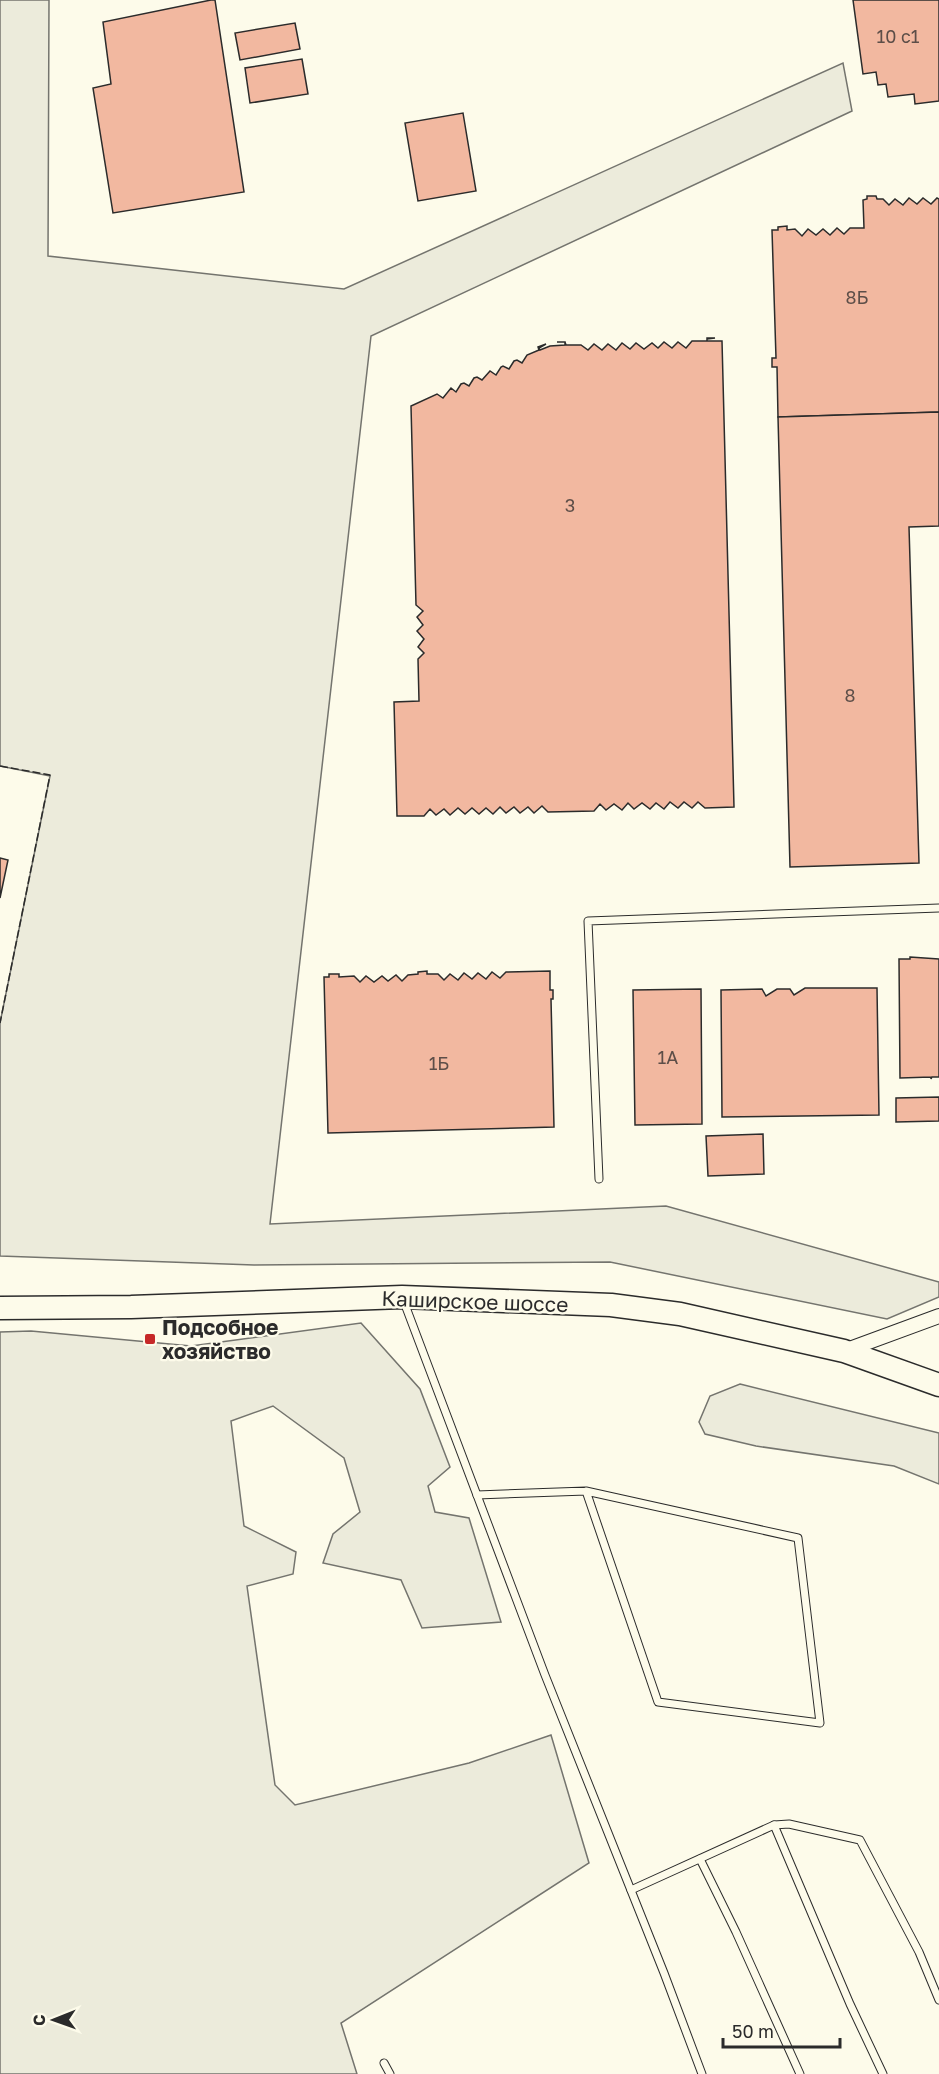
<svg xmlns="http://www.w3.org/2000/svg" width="939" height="2074" viewBox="0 0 939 2074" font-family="'Golos Text',sans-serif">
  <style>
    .green { fill: #ecebdb; stroke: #74746e; stroke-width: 1.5 }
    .building { fill: #f2b8a0; stroke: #2b2b2b; stroke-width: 1.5 }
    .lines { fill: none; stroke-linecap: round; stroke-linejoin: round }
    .service-casing { stroke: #2b2b2b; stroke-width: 9 }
    .minor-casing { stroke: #2b2b2b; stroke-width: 16 }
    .primary-casing { stroke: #2b2b2b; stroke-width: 25 }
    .service { stroke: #fdfbea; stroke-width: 7 }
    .minor { stroke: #fdfbea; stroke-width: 14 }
    .primary { stroke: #fdfbea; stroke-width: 22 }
    .fence { stroke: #2b2b2b; stroke-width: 1.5; stroke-dasharray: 8 3; stroke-linecap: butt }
    .poi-dot { fill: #c62828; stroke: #fdfbea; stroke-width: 2 }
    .labels { text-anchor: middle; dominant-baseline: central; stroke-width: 4.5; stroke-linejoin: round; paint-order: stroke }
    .number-label { font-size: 18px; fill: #5d4e48 }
    .street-label { font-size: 21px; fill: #2b2b2b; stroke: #fdfbea }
    .poi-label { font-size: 21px; font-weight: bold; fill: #2b2b2b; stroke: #fdfbea; text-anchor: start }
  </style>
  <rect width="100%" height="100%" fill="#fdfbea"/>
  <g class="green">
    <polygon points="0,0 49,0 48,256 344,289 843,63 852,111 371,336 270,1224 666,1206 939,1282 939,1297 887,1319 610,1262 254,1265 0,1256 0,1023 50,776 0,766"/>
    <polygon points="361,1323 420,1389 450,1467 428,1486 435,1512 469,1518 501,1622 422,1628 401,1580 323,1563 333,1534 360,1512 344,1458 273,1406 231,1421 244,1526 296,1552 293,1574 247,1586 275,1785 295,1805 469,1763 551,1735 589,1863 341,2023 357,2074 0,2074 0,1332 31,1331 191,1346"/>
    <polygon points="740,1384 939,1433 939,1484 894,1466 756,1446 705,1434 699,1422 710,1396"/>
  </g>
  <g class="building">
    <polygon points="211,0 215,0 244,192 113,213 93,88 111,84 103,22"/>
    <polygon points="853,0 939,0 939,101 915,104 914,94 888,97 886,84 878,85 876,72 863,74"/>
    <polygon points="295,23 300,49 240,60 235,33"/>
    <polygon points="302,59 308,94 250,103 245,68"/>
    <polygon points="463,113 476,191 418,201 405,123"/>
    <polygon points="867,196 876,196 877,199 883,199 889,205 895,199 903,205 909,198 917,204 923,198 931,204 937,198 939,199 939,412 778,417 777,367 772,367 772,358 776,358 772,230 778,230 778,227 787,226 787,230 795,229 802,236 808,229 816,235 823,229 830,235 837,228 844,234 850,228 864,228 863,200 867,199"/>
    <polygon points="707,338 715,338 707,339 707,341 722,341 734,807 705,808 698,802 692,808 684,802 678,808 670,802 664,809 656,803 650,809 642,803 634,809 628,803 622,810 614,804 606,810 600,804 594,811 548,812 542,806 534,813 528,807 520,813 514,807 506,813 500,807 493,814 486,808 479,814 472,808 465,814 458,808 450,815 444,809 436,815 430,809 424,816 397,816 394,702 419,701 418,659 424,653 418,647 424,639 417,631 423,625 417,617 423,611 416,605 411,406 437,394 443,398 451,388 456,392 461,384 464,383 469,386 474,378 477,377 482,380 490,371 496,375 501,367 503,366 509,369 514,361 517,360 522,363 527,355 539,350 538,347 546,344 539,348 540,350 550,346 565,345 565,342 557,342 565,342 566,345 581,345 588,350 594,344 602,350 608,344 616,350 622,343 630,349 636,343 644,349 652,343 658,348 664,342 672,348 678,342 686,348 692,341 707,341"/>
    <polygon points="939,412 939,526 909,527 919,863 790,867 778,417"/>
    <polygon points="0,858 8,860 0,898"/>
    <polygon points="910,957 939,959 939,1077 932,1077 931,1079 931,1077 900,1078 899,959 910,959"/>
    <polygon points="427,971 427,974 438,974 444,980 450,974 458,980 464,973 472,979 478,973 486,979 492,972 500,978 506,972 550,971 550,990 553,990 553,999 551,999 554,1127 328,1133 324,977 329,977 329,974 339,974 339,977 354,976 360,982 366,976 374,982 382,976 388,981 396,975 402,981 408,975 418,974 418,972"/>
    <polygon points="805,988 877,988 879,1115 722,1117 721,990 762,989 766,996 777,989 790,989 794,995"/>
    <polygon points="701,989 702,1124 635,1125 633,990"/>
    <polygon points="939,1097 939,1121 896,1122 896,1098"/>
    <polygon points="763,1134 764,1174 708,1176 706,1136"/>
  </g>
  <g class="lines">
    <g class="service-casing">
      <g id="service">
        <polyline points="599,1179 588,921 939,908"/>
        <polyline points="404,1302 545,1675 664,1973 702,2074"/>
        <polyline points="477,1495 586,1491 658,1702 820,1723 798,1538 586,1491"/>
        <polyline points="774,1825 850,2004 883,2074"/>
        <polyline points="700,1859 736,1932 800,2074"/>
        <polyline points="631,1890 774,1825 789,1824 860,1840 919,1952 939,2000"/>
        <polyline points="384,2063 390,2074"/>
      </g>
    </g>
    <g class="minor-casing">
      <polyline id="minor" points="844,1351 939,1316"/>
    </g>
    <g class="primary-casing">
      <polyline id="primary" points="0,1308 131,1307 402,1297 611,1305 680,1314 844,1351 939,1385"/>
    </g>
    <use href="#service" class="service"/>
    <use href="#minor" class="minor"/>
    <use href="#primary" class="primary"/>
    <polyline class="fence" points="0,766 50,775 0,1023"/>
  </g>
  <rect class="poi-dot" x="144" y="1333" width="12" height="12" rx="3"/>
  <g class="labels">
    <g class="number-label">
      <text x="898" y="36">10 с1</text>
      <text x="857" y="297">8Б</text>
      <text x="570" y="505">3</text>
      <text x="850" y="695">8</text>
      <text x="668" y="1057">1А</text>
      <text x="439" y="1063">1Б</text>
    </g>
    <g class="street-label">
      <text transform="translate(475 1301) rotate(2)">Каширское шоссе</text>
    </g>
    <g class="poi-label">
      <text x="162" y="1327">Подсобное<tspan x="162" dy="24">хозяйство</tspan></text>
    </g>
  </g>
  <g transform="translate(54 2020) rotate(269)" stroke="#fdfbea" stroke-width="4.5" paint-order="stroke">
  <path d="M0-4.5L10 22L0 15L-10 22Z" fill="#2b2b2b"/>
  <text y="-9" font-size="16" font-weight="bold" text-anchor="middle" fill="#2b2b2b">С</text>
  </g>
  <path d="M723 2038v9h117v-9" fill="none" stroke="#2b2b2b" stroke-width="3"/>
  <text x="732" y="2038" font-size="18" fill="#2b2b2b" stroke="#fdfbea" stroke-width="4.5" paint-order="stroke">50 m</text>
</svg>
